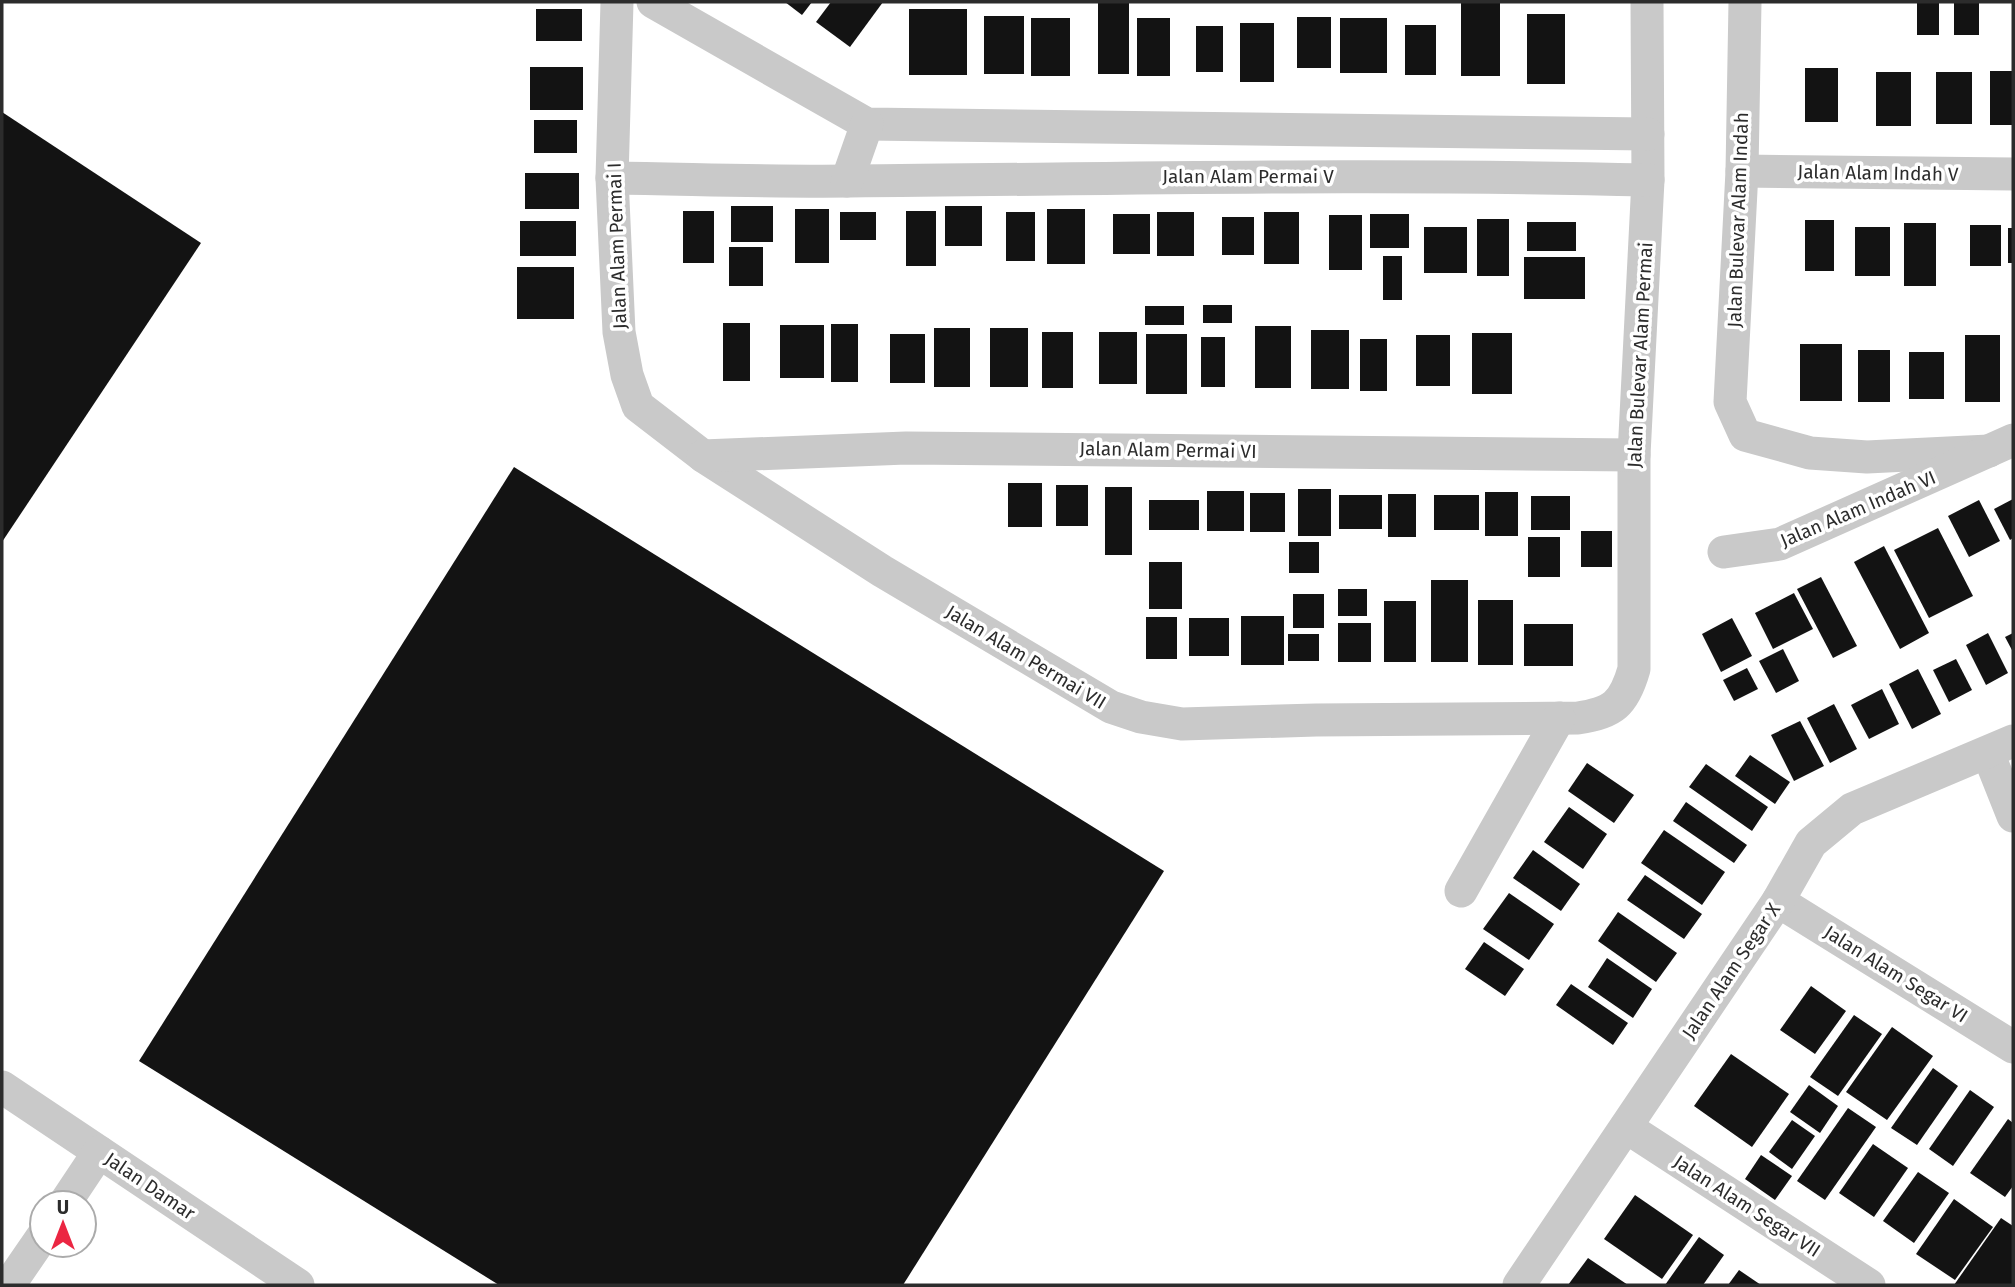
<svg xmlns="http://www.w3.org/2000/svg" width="2015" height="1287" viewBox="0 0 2015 1287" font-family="'Fira Sans',sans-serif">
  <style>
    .building { fill: #131313 }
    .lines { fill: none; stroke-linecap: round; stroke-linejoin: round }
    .street { stroke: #c9c9c9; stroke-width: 33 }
    .labels { text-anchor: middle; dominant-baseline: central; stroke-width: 7; stroke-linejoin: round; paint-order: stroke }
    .street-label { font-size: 19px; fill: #2c2c2c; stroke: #fff }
  </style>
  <rect width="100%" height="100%" fill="#fff"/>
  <g class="building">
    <polygon points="785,2 812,2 802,15"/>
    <polygon points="831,2 883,2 850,47 816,22"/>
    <rect x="1098" y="2" width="31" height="72"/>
    <rect x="1461" y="2" width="39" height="74"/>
    <rect x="1917" y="2" width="22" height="33"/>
    <rect x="1954" y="2" width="25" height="33"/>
    <rect x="536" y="9" width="46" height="32"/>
    <rect x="909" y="9" width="58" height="66"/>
    <rect x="1527" y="14" width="38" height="70"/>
    <rect x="984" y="16" width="40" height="58"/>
    <rect x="1297" y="17" width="34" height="51"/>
    <rect x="1031" y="18" width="39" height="58"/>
    <rect x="1137" y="18" width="33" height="58"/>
    <rect x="1340" y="18" width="47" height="55"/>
    <rect x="1240" y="23" width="34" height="59"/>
    <rect x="1405" y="25" width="31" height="50"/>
    <rect x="1196" y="26" width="27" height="46"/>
    <rect x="530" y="67" width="53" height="43"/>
    <rect x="1805" y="68" width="33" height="54"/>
    <rect x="1990" y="71" width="23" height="54"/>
    <rect x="1876" y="72" width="35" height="54"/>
    <rect x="1936" y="72" width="36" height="52"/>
    <polygon points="2,112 201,243 2,542"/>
    <rect x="534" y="120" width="43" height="33"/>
    <rect x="525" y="173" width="54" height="36"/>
    <rect x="731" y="206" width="42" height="36"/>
    <rect x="945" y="206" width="37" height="40"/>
    <rect x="795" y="209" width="34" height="54"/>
    <rect x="1047" y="209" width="38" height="55"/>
    <rect x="683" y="211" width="31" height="52"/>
    <rect x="906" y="211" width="30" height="55"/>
    <rect x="840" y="212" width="36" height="28"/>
    <rect x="1006" y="212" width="29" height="49"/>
    <rect x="1157" y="212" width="37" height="44"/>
    <rect x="1264" y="212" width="35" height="52"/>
    <rect x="1113" y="214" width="37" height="40"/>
    <rect x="1370" y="214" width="39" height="34"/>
    <rect x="1329" y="215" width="33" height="55"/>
    <rect x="1222" y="217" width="32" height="38"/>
    <rect x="1477" y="219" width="32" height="57"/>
    <rect x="1805" y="220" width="29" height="51"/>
    <rect x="520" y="221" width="56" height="35"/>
    <rect x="1527" y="222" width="49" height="29"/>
    <rect x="1904" y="223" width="32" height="63"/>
    <rect x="1970" y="225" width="31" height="41"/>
    <rect x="1424" y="227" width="43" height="46"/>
    <rect x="1855" y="227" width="35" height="49"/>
    <rect x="2008" y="228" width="5" height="35"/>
    <rect x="729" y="247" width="34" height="39"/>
    <rect x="1383" y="256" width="19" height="44"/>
    <rect x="1524" y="257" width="61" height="42"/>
    <rect x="517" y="267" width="57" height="52"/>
    <rect x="1203" y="305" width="29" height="18"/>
    <rect x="1145" y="306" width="39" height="19"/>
    <rect x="723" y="323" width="27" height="58"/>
    <rect x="831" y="324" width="27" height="58"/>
    <rect x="780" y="325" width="44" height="53"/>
    <rect x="1255" y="326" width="36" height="62"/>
    <rect x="934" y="328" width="36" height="59"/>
    <rect x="990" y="328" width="38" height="59"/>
    <rect x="1311" y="330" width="38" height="59"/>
    <rect x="1042" y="332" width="31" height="56"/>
    <rect x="1099" y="332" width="38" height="52"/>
    <rect x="1472" y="333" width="40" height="61"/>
    <rect x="890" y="334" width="35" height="49"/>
    <rect x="1146" y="334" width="41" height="60"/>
    <rect x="1416" y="335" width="34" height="51"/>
    <rect x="1965" y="335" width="35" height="67"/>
    <rect x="1201" y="337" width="24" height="50"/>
    <rect x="1360" y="339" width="27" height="52"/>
    <rect x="1800" y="344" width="42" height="57"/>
    <rect x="1858" y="350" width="32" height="52"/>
    <rect x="1909" y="352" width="35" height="47"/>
    <polygon points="514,467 1164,871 903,1285 499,1285 139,1061"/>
    <rect x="1008" y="483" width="34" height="44"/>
    <rect x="1056" y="485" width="32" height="41"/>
    <rect x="1105" y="487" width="27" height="68"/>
    <rect x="1298" y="489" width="33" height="47"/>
    <rect x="1207" y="491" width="37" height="40"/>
    <rect x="1485" y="492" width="33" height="44"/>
    <rect x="1250" y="493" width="35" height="39"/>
    <rect x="1388" y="494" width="28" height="43"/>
    <rect x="1339" y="495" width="43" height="34"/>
    <rect x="1434" y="495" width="45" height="35"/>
    <rect x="1531" y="496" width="39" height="34"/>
    <polygon points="2013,499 2013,538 2010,540 1994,509"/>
    <rect x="1149" y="500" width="50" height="30"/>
    <polygon points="1979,500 2000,541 1969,557 1948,516"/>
    <polygon points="1938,528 1973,596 1929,618 1894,550"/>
    <rect x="1581" y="531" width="31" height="36"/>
    <rect x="1528" y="537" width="32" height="40"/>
    <rect x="1289" y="542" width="30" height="31"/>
    <polygon points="1884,546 1929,633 1900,649 1854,562"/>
    <rect x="1149" y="562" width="33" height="47"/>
    <polygon points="1821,577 1857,646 1833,658 1797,589"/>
    <rect x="1431" y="580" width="37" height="82"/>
    <rect x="1338" y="589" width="29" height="27"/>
    <polygon points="1794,593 1813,629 1773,649 1755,613"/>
    <rect x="1293" y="594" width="31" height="34"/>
    <rect x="1478" y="600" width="35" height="65"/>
    <rect x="1384" y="601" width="32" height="61"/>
    <rect x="1241" y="616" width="43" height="49"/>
    <rect x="1146" y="617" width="31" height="42"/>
    <rect x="1189" y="618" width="40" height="38"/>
    <polygon points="1732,618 1752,656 1721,672 1702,634"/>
    <rect x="1338" y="623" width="33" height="39"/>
    <rect x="1524" y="624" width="49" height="42"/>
    <polygon points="1988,633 2008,673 1986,685 1966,645"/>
    <polygon points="2013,633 2013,652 2005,637"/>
    <rect x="1288" y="634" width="31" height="27"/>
    <polygon points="1783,649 1799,681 1776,693 1759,661"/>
    <polygon points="1956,659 1972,690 1949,702 1933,670"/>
    <polygon points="1747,668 1758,689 1734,701 1723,680"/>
    <polygon points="1918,669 1941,714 1912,729 1889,684"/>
    <polygon points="1882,689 1899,724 1869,739 1851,705"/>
    <polygon points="1834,704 1857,749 1830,763 1807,718"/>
    <polygon points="1800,721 1824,766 1794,781 1771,735"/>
    <polygon points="1750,755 1790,782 1775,804 1735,776"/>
    <polygon points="1587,763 1634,795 1614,823 1568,791"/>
    <polygon points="1706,764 1768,807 1752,831 1689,787"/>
    <polygon points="1686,802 1747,845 1734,863 1673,821"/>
    <polygon points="1569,807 1607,834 1583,869 1544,842"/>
    <polygon points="1664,830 1725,872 1702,905 1641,863"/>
    <polygon points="1533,850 1580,884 1561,911 1513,878"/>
    <polygon points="1645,875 1702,914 1684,939 1627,900"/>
    <polygon points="1509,893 1554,924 1529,960 1483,929"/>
    <polygon points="1618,912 1677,953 1656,982 1598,941"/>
    <polygon points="1484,942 1524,969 1505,996 1465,969"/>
    <polygon points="1607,958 1652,989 1633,1018 1588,987"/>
    <polygon points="1571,984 1628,1023 1613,1045 1556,1005"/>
    <polygon points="1811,986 1846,1011 1815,1054 1780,1030"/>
    <polygon points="1854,1015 1882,1034 1838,1096 1810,1077"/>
    <polygon points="1892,1027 1933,1056 1887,1120 1846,1092"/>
    <polygon points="1731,1054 1789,1094 1752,1147 1694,1106"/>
    <polygon points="1933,1068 1958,1086 1917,1145 1891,1128"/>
    <polygon points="1809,1085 1838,1106 1820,1133 1790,1112"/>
    <polygon points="1970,1090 1994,1107 1953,1166 1929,1149"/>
    <polygon points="1848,1108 1876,1127 1825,1200 1797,1181"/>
    <polygon points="2008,1119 2013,1123 2013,1186 2005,1197 1970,1173"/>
    <polygon points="1792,1120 1815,1136 1792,1169 1769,1152"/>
    <polygon points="1873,1144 1908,1168 1874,1217 1839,1193"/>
    <polygon points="1761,1155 1792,1176 1775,1200 1745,1179"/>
    <polygon points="1918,1172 1949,1193 1914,1243 1883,1221"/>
    <polygon points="1635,1195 1693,1235 1662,1279 1604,1239"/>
    <polygon points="1954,1199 1993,1227 1955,1280 1916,1254"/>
    <polygon points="2001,1218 2013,1226 2013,1285 1954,1285"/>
    <polygon points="1699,1237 1724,1255 1703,1285 1665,1285"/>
    <polygon points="1588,1258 1628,1285 1568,1285"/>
    <polygon points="1739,1270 1761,1285 1728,1285"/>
  </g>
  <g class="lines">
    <g class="street">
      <path d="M617,2L612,178L619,332L627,375L638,406L703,456L882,571L1111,707L1141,717L1182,724L1316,720L1578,718C1613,713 1624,704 1634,669V455L1648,180L1647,2"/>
      <polyline points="653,2 867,124 1648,134"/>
      <polyline points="1745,2 1742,171 1730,402 1745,435 1810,453 1867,457 1989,451"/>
      <polyline points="1742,171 2013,174"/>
      <path d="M612,178C692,179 771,182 850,181C1116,179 1382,173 1648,180"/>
      <polyline points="847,181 867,124"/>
      <polyline points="703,456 906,448 1634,455"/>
      <polyline points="1724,552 1780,544 2013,440"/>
      <polyline points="1988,753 2013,816"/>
      <polyline points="1461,891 1559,718"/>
      <polyline points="1778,901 2013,1047"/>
      <polyline points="2,1087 298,1285"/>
      <polyline points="1626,1127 1869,1285"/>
      <polyline points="65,1203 99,1152"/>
      <polyline points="9,1285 42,1237"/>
      <polyline points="1519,1285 1778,901 1811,843 1852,809 2013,741"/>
    </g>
  </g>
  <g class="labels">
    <g class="street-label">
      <text transform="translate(1878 173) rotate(1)">Jalan Alam Indah V</text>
      <text x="1248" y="176">Jalan Alam Permai V</text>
      <text transform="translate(1738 220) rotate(-88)">Jalan Bulevar Alam Indah</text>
      <text transform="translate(617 246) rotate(-92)">Jalan Alam Permai I</text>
      <text transform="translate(1640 355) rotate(-87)">Jalan Bulevar Alam Permai</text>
      <text transform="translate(1168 450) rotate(1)">Jalan Alam Permai VI</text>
      <text transform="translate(1858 509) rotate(-23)">Jalan Alam Indah VI</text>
      <text transform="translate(1026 657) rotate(31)">Jalan Alam Permai VII</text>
      <text transform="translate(1731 971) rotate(-56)">Jalan Alam Segar X</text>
      <text transform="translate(1896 974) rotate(32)">Jalan Alam Segar VI</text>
      <text transform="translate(150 1186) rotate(34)">Jalan Damar</text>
      <text transform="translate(1747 1206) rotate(33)">Jalan Alam Segar VII</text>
    </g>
  </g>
  <rect width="2015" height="1287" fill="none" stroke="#2c2c2c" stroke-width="7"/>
  <g transform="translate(63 1224)"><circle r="33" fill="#ffffff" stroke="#ababab" stroke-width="2"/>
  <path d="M0-5L12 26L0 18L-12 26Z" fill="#eb2642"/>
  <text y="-10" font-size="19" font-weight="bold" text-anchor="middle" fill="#2c2c2c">U</text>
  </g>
</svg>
